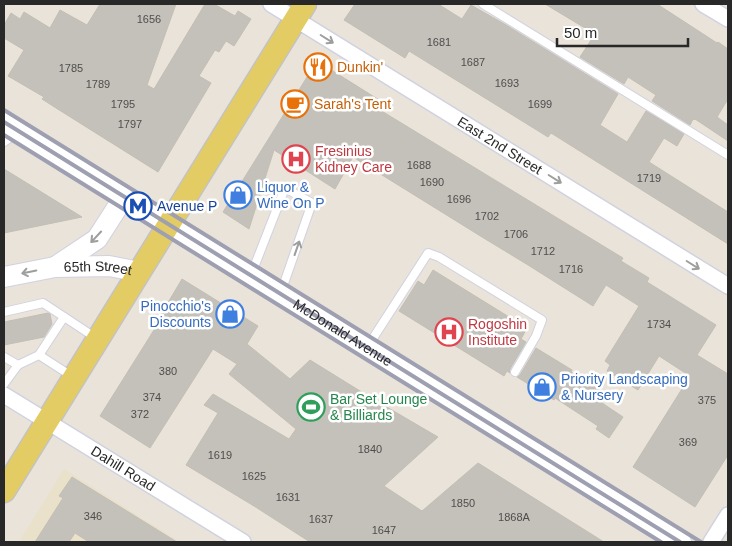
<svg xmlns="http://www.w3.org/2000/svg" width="732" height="546" viewBox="0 0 732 546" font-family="Helvetica,sans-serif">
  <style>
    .education { fill: #eae1cb }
    .building { fill: #c4c0ba; stroke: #c4bfb4 }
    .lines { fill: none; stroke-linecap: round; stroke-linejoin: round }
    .lane-casing { stroke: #d0d2e0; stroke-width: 10 }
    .street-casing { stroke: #d0d2e0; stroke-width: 18 }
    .secondary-casing { stroke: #d0d2e0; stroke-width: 22 }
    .primary-casing { stroke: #c3c3c3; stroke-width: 25 }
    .lane { stroke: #fff; stroke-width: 8 }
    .street { stroke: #fff; stroke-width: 15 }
    .secondary { stroke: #fff; stroke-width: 20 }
    .primary { stroke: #e4cc65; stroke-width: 22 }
    .rail { stroke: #9ea0b1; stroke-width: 4 }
    .oneway { stroke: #9e9e9e }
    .labels { text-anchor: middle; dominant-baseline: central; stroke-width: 5; stroke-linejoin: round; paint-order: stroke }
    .number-label { font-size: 11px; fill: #4f4e4c }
    .food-label { font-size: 14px; fill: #c56008; stroke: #fff; text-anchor: start }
    .street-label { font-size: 14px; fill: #282828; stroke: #fff }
    .health-label { font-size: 14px; fill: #be3a42; stroke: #fff; text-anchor: start }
    .shop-label { font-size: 14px; fill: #366cbe; stroke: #fff; text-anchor: start }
    .transit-label { font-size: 14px; fill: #164399; stroke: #fff; text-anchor: start }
    .leisure-label { font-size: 14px; fill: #27864d; stroke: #fff; text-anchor: start }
  </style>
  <rect width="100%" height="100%" fill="#e9e3da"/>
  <polygon class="education" points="64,469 180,542 19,542"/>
  <g class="building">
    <polygon points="100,4 176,4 147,85 154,89 205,4 214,4 235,16 238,11 251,19 234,46 226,41 219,52 215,50 199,76 211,83 158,172 56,108 42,99 44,97 8,76 24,50 4,38 4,25 11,13 20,19 24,12 50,28 60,10 87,25"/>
    <polygon points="355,4 438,4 462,19 471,5 506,25 618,94 600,125 627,142 646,111 684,134 677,146 664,138 649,162 728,212 728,244 551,133 548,137 409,51 405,58 344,20"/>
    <polygon points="545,4 657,4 717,43 718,42 728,49 728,99 717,117 728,125 728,141 695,119 694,120 693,119 690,125 652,101 656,95 628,77 624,84 580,57 595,34"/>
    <polygon points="317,61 384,103 380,110 623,258 621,261 649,278 647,282 716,325 697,355 728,374 728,455 695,507 633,467 690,376 659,356 638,390 607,371 610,365 605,361 639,306 606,285 593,306 528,265 482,237 353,157 335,189 274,150 249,229 223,212"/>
    <polygon points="4,169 82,217 4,233"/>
    <polygon points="433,270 527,328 521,339 526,342 510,369 510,373 507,371 504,376 399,311 418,281 424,285"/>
    <polygon points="182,279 258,326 247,344 290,379 310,360 373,399 438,437 384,486 422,511 478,463 604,542 310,542 254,506 186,465 218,413 204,405 213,394 289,439 296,429 229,374 237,364 213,349 150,448 100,416 159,322 157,321"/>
    <polygon points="48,313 50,314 52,324 44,337 4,345 4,322"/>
    <polygon points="536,348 572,370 571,372 601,391 596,399 623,417 609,438 596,429 598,426 555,398 554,400 517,377 520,375"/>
    <polygon points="72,477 177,542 89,542 75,533 69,542 35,542 63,498 59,496"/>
  </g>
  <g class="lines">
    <g class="lane-casing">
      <g id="lane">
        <polyline points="483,4 728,155"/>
        <polyline points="4,142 18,132"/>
        <polyline points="251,275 285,188 312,203 281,292"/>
        <polyline points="4,312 43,303 96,338"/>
        <polyline points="368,346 428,253 439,257 542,320 536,336 515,372"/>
        <polyline points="39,355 64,317"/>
        <polyline points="4,357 18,365"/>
        <polyline points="4,384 18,365 39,355 73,377"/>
      </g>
    </g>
    <g class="street-casing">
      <g id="street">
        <path id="s1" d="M271,4L728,286"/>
        <polyline points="703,4 728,19"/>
        <path id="s2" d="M4,395L243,542"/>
        <polyline points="711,542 728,515"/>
      </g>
    </g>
    <g class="secondary-casing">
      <g id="secondary">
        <polyline points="4,122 681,542"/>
        <polyline points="55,267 97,239 124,197"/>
        <path id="s3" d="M4,277L55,267L109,266L140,272"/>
      </g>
    </g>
    <g class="primary-casing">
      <polyline id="primary" points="4,491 305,4"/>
    </g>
    <use href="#lane" class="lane"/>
    <use href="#street" class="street"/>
    <use href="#secondary" class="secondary"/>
    <use href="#primary" class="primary"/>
    <g class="rail">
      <polyline points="4,110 701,542"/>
      <path id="s4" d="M4,122L680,542"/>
      <polyline points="4,135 661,542"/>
    </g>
  </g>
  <defs><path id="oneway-shaft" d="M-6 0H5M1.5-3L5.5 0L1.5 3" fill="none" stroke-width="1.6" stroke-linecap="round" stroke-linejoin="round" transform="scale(1.25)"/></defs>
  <g class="oneway">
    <use href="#oneway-shaft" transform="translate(327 39) rotate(32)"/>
    <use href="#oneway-shaft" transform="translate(555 179) rotate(32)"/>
    <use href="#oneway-shaft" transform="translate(96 237) rotate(133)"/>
    <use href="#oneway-shaft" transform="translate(297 248) rotate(-71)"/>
    <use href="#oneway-shaft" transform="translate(693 265) rotate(32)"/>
    <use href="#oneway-shaft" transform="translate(29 272) rotate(168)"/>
  </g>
  <defs>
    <g id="restaurant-ring" transform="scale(1.4375)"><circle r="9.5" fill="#fff" stroke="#e8710a" stroke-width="1.5"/><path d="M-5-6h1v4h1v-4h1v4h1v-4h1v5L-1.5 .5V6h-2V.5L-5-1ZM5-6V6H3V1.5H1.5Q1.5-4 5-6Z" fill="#e8710a"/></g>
    <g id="cafe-ring" transform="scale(1.4375)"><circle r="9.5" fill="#fff" stroke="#e8710a" stroke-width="1.5"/><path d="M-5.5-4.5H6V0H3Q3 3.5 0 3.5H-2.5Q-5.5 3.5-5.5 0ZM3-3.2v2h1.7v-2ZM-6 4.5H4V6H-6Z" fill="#e8710a"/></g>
    <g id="hospital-ring" transform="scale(1.4375)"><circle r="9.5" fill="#fff" stroke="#e0444e" stroke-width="1.5"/><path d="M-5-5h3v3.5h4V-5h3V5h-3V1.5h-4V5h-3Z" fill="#e0444e"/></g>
    <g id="shop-ring" transform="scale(1.4375)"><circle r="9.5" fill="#fff" stroke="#3f7fe0" stroke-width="1.5"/><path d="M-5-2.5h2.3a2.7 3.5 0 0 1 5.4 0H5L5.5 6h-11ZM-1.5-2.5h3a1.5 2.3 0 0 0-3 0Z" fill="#3f7fe0"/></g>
    <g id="metro-ring" transform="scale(1.4375)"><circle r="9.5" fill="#fff" stroke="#1a4fb4" stroke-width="1.5"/><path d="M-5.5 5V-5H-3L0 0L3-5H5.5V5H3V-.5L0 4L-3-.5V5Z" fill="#1a4fb4"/></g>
    <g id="stadium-ring" transform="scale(1.4375)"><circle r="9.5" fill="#fff" stroke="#2e9e5b" stroke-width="1.5"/><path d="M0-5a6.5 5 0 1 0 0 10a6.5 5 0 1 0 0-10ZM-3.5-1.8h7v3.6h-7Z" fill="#2e9e5b"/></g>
  </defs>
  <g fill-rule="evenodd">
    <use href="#restaurant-ring" x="318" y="67"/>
    <use href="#cafe-ring" x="295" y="104"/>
    <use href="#hospital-ring" x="296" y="159"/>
    <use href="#shop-ring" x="238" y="195"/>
    <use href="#metro-ring" x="138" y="206"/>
    <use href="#shop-ring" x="230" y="314"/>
    <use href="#hospital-ring" x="449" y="332"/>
    <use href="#shop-ring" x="542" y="387"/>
    <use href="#stadium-ring" x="311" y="407"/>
  </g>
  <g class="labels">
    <g class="number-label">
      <text x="149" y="19">1656</text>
      <text x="439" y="42">1681</text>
      <text x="473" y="62">1687</text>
      <text x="71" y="68">1785</text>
      <text x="507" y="83">1693</text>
      <text x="98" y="84">1789</text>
      <text x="123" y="104">1795</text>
      <text x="540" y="104">1699</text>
      <text x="130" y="124">1797</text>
      <text x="419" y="165">1688</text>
      <text x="649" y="178">1719</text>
      <text x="432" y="182">1690</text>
      <text x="459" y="199">1696</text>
      <text x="487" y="216">1702</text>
      <text x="516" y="234">1706</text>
      <text x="543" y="251">1712</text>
      <text x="571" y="269">1716</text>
      <text x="659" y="324">1734</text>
      <text x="168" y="371">380</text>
      <text x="152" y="397">374</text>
      <text x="707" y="400">375</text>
      <text x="140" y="414">372</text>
      <text x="688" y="442">369</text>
      <text x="370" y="449">1840</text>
      <text x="220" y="455">1619</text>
      <text x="254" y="476">1625</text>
      <text x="288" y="497">1631</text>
      <text x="463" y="503">1850</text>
      <text x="93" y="516">346</text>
      <text x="514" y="517">1868A</text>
      <text x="321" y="519">1637</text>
      <text x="384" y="530">1647</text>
    </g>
    <g class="food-label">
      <text x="337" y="67">Dunkin'</text>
      <text x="314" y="104">Sarah's Tent</text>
    </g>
    <g class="street-label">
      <text stroke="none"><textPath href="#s1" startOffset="269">East 2nd Street</textPath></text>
      <text stroke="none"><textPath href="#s3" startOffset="95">65th Street</textPath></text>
      <text stroke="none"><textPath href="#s4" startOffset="399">McDonald Avenue</textPath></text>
      <text stroke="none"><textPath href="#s2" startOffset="140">Dahill Road</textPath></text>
    </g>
    <g class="health-label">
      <text x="315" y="151">Fresinius<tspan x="315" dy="16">Kidney Care</tspan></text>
      <text x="468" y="324">Rogoshin<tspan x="468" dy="16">Institute</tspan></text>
    </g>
    <g class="shop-label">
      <text x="257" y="187">Liquor &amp;<tspan x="257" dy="16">Wine On P</tspan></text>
      <text x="211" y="306" text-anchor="end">Pinocchio's<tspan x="211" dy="16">Discounts</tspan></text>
      <text x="561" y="379">Priority Landscaping<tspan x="561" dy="16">&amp; Nursery</tspan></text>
    </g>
    <g class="transit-label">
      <text x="157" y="206">Avenue P</text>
    </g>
    <g class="leisure-label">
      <text x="330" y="399">Bar Set Lounge<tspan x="330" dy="16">&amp; Billiards</tspan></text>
    </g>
  </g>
  <rect width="732" height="546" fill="none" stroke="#282828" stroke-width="10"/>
  <path d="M557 38v8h131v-8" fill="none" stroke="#282828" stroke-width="2.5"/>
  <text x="564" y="38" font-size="15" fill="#282828" stroke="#ffffff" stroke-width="4" paint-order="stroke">50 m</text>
</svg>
